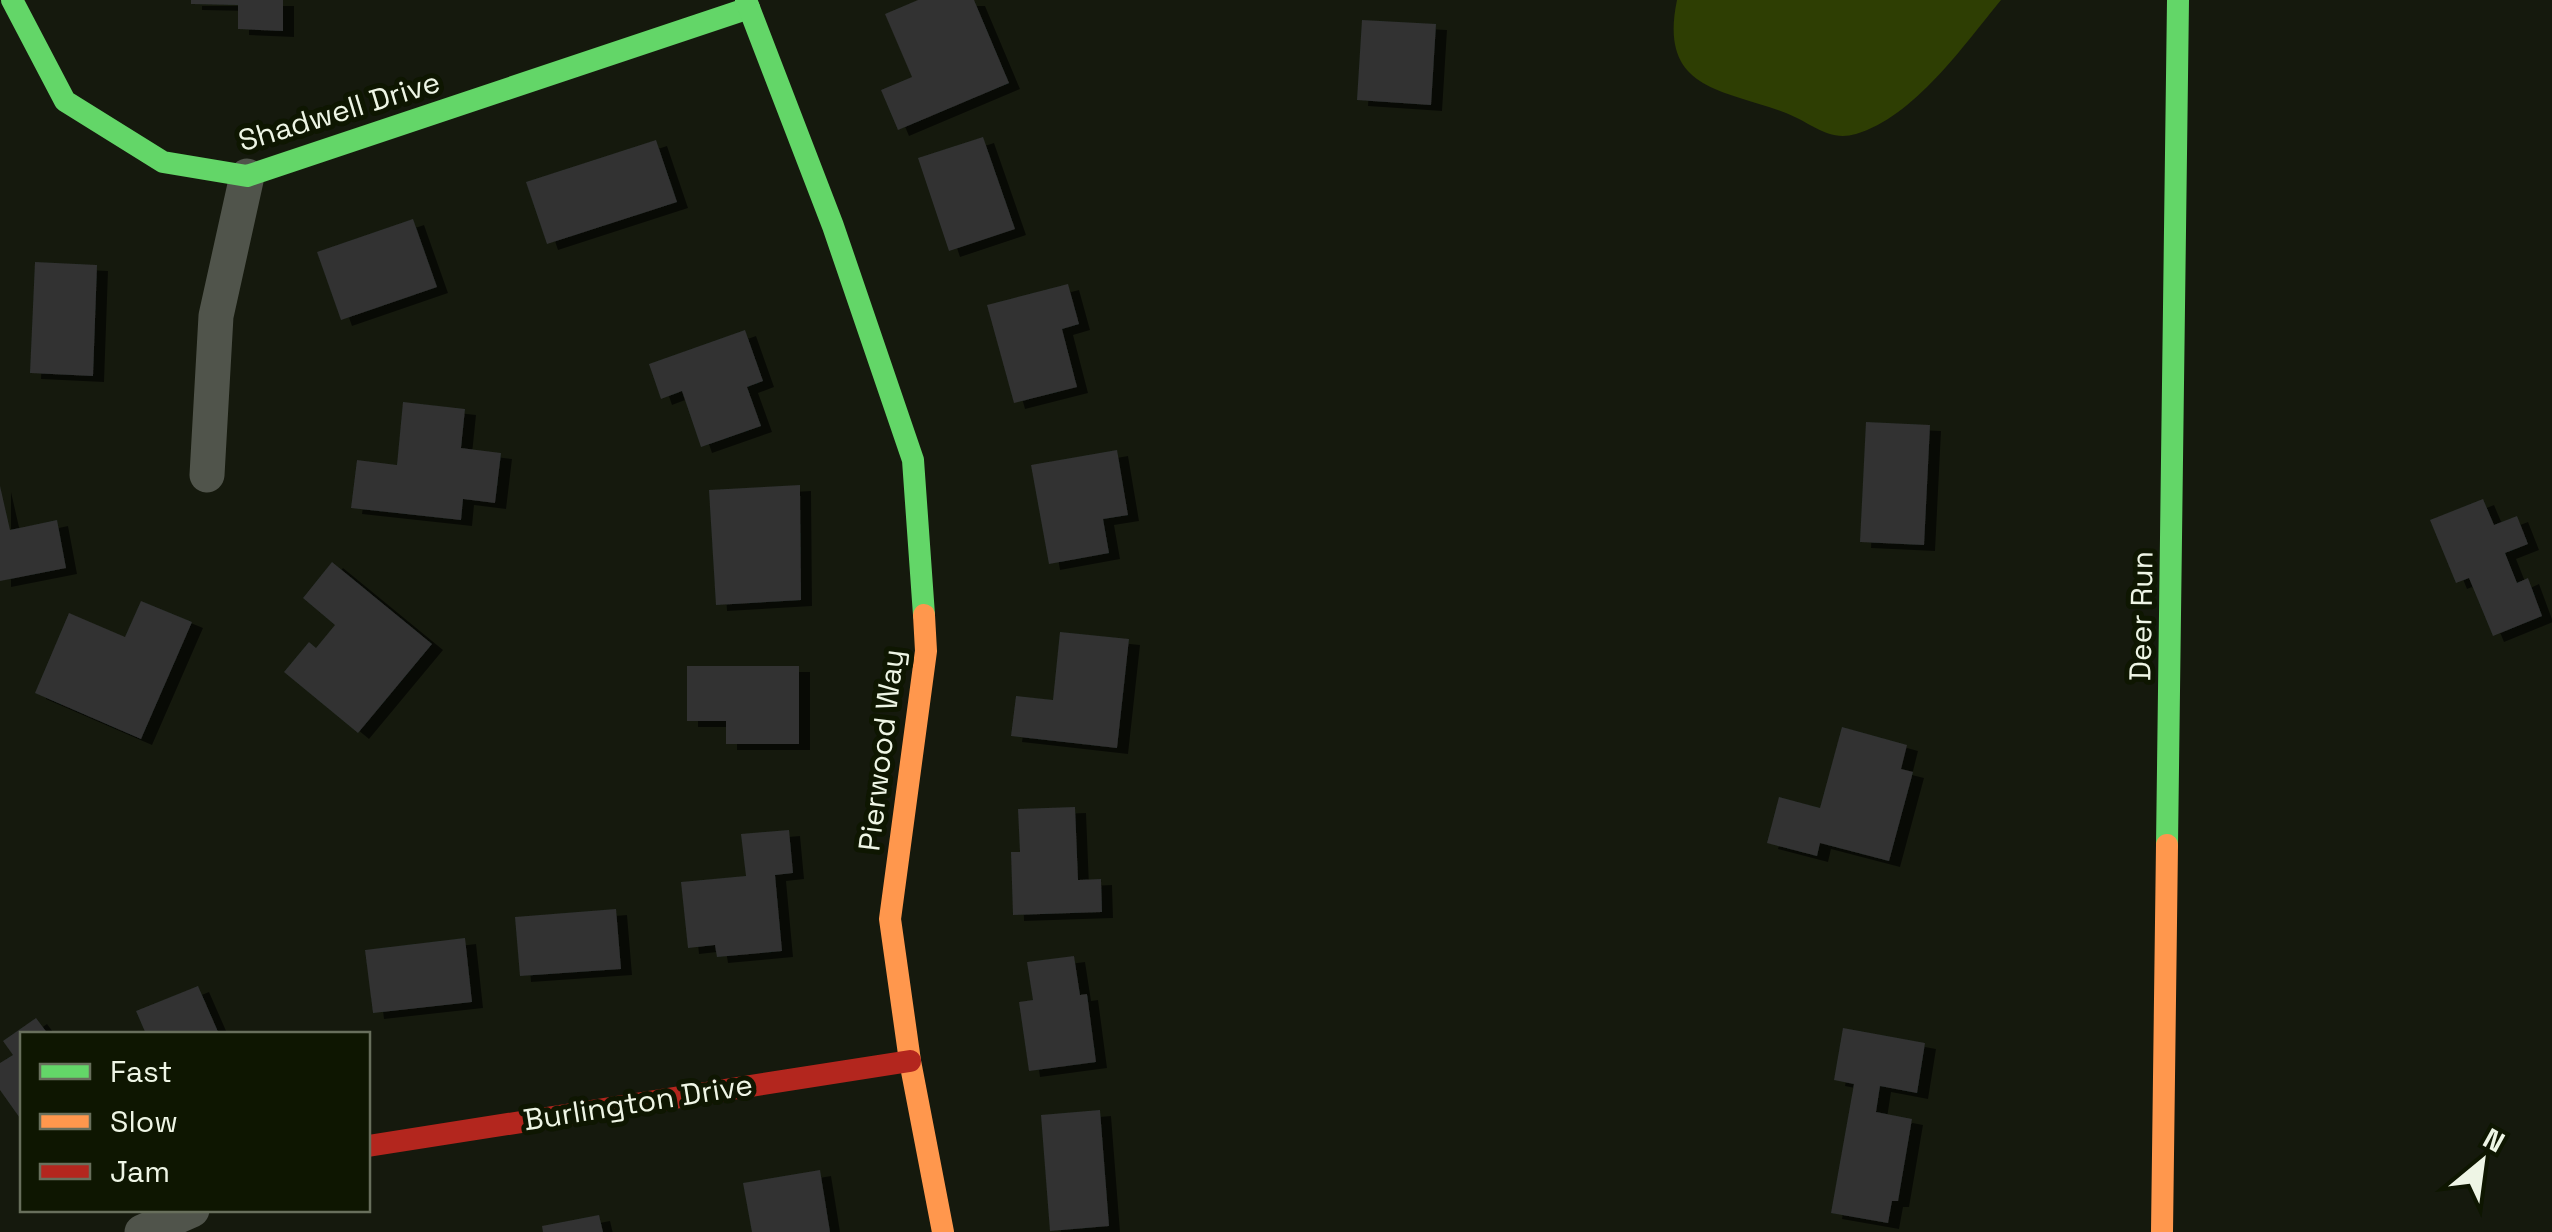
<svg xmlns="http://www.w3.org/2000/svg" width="2552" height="1232" viewBox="0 0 2552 1232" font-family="'Space Grotesk',sans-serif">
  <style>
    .water { fill: #2e3e03 }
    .building { fill: #303232; filter: url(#shadow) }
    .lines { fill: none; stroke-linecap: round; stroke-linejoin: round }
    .street { stroke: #50544b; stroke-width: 35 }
    .fast { stroke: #63d668; stroke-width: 22 }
    .slow { stroke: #ff974d; stroke-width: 22 }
    .jam { stroke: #b3261e; stroke-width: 22 }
    .labels { text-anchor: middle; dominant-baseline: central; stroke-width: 10; stroke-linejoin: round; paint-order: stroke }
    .street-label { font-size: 30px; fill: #eef5e5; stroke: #0e1601 }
  </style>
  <defs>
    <filter id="shadow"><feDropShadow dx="11" dy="6" stdDeviation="0" flood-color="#0009"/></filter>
  </defs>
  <rect width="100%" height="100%" fill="#15190d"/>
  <path class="water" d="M1677,0H2001C1964,45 1914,117 1856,134C1828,142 1812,123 1786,113C1723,89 1658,91 1677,0Z"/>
  <g class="building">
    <polygon points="191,0 283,0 283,31 238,29 238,5 191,4"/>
    <polygon points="918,0 974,0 1009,83 898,130 881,90 912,77 885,14"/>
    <polygon points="1362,20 1436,24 1431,105 1357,100"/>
    <polygon points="983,137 1015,229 949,251 918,158"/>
    <polygon points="656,140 677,202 547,244 526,182"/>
    <polygon points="413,219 437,287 341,320 317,252"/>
    <polygon points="35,262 97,265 93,376 30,373"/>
    <polygon points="1068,284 1079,324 1062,329 1077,387 1014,403 987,305"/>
    <polygon points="745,330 763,381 747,387 761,426 701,447 682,391 661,399 649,364"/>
    <polygon points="403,402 465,409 461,448 501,453 495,503 463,499 461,520 351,508 357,460 397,465"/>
    <polygon points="1866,422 1930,425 1924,545 1860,542"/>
    <polygon points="1117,450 1128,515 1103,519 1109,553 1049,564 1031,465"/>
    <polygon points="800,485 801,600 716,605 709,490"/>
    <polygon points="0,486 10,530 57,520 66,568 0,581"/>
    <polygon points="2483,499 2494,525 2517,516 2528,544 2505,553 2517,583 2528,578 2542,616 2493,636 2469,578 2456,583 2430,520"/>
    <polygon points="332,562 432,644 358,733 284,672 309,642 316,648 335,625 303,598"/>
    <polygon points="141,601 192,622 141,739 35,693 69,613 125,637"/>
    <polygon points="1060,632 1129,639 1117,748 1011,736 1016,696 1053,700"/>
    <polygon points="687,666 799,666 799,744 726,744 726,721 687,721"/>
    <polygon points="1842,727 1907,745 1901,769 1913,772 1889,861 1820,843 1817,856 1767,843 1779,797 1820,808"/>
    <polygon points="1075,807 1078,880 1101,879 1102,912 1013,915 1011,852 1020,852 1018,809"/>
    <polygon points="789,830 793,873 775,875 782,951 717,957 715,945 688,948 681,882 746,876 741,834"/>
    <polygon points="616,909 621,969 520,976 515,917"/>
    <polygon points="465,938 472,1002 373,1013 365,950"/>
    <polygon points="1074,956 1080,995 1087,994 1096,1062 1029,1071 1019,1002 1033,1000 1027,962"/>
    <polygon points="198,986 219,1034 146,1034 136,1011"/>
    <polygon points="36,1018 48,1034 22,1034 22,1121 0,1090 0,1063 13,1055 3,1041"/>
    <polygon points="1843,1028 1925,1043 1917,1093 1880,1086 1876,1112 1912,1119 1898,1201 1892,1201 1888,1223 1831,1213 1854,1084 1834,1080"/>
    <polygon points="1100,1110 1109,1226 1050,1231 1041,1115"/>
    <polygon points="820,1170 830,1232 752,1232 743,1183"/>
    <polygon points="599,1215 603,1232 543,1232 542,1226"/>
  </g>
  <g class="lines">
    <g class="street">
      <polyline points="207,475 216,316 247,176"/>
      <polyline points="142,1232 192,1210"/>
    </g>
    <g class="fast">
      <polyline points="12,0 65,101 163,162 247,176 749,8"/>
      <polyline points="746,0 833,226 913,460 924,615"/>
      <polyline points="2167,845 2178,0"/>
    </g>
    <g class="slow">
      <polyline points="924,615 926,651 890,919 910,1061 943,1232"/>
      <polyline points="2162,1232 2167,845"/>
    </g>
    <polyline class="jam" points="368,1146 910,1061"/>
  </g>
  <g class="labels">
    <g class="street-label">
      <text transform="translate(339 111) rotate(-17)">Shadwell Drive</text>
      <text transform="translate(2141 616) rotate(-89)">Deer Run</text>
      <text transform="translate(881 750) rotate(-83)">Pierwood Way</text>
      <text transform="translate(638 1102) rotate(-9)">Burlington Drive</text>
    </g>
  </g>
  <rect x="20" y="1032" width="350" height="180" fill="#0e1601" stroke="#686f5c" stroke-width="2.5"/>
  <rect x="40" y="1064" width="50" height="15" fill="#63d668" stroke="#686f5c" stroke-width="2.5"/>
  <text x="110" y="1082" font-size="30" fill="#eef5e5">Fast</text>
  <rect x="40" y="1114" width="50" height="15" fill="#ff974d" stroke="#686f5c" stroke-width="2.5"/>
  <text x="110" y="1132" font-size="30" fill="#eef5e5">Slow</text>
  <rect x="40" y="1164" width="50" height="15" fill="#b3261e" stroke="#686f5c" stroke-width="2.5"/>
  <text x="110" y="1182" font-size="30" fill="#eef5e5">Jam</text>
  <g transform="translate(2482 1162) rotate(29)" stroke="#0e1601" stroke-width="8" paint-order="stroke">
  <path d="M0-8L18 38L0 25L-18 38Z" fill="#eef5e5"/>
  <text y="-15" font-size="28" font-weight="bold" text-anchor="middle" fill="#eef5e5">N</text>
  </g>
</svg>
